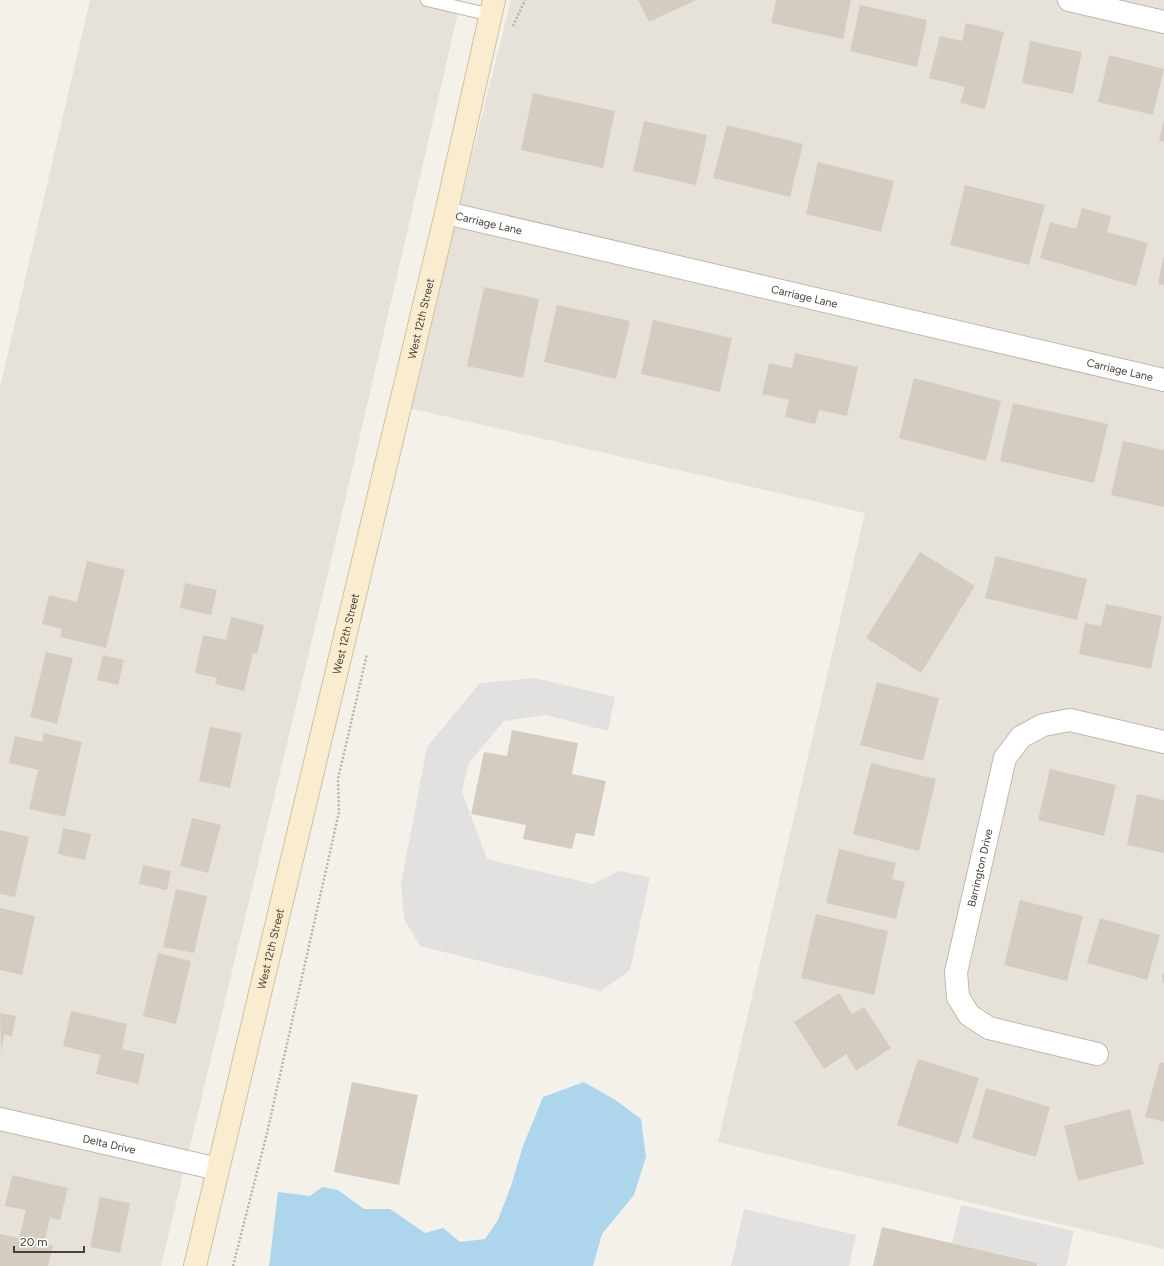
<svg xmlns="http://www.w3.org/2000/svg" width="1164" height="1266" viewBox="0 0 1164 1266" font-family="Figtree,sans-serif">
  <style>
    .residential { fill: #e7e2d9 }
    .parking { fill: #e3e1df }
    .water { fill: #add5eb }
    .building { fill: #d5ccc1 }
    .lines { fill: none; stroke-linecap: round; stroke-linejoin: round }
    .service-casing { stroke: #bfb8ae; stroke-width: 14 }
    .minor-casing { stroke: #bfb8ae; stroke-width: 24 }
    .secondary-casing { stroke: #d0c09e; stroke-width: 24 }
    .path { stroke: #bfb3a0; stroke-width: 2.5; stroke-dasharray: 2 2; stroke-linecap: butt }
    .service { stroke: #fff; stroke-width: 12 }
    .minor { stroke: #fff; stroke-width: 22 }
    .secondary { stroke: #faedcf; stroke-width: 22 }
    .labels { text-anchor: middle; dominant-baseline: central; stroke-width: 3; stroke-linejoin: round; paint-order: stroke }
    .street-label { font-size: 11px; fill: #484139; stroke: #fff }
  </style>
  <rect width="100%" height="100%" fill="#f4f1eb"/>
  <g class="residential">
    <polygon points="90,0 461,0 330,565 161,1266 0,1266 0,387"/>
    <polygon points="511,0 1164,0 1164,1249 718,1142 865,513 409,408"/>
  </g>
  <g class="parking">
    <polygon points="535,678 615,697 608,731 546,715 504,721 468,764 462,792 487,859 593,884 619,871 650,877 630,970 601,991 420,946 404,919 401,884 427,747 480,683"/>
    <polygon points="961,1205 1074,1231 1066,1266 1037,1266 1038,1263 952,1243"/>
    <polygon points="744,1209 856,1235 849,1266 731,1266"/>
  </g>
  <polygon class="water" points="584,1082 617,1101 641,1119 646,1157 634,1195 602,1234 593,1266 269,1266 278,1192 310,1196 322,1187 338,1190 364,1209 390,1209 425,1233 443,1228 460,1242 485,1239 498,1220 511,1186 523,1146 543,1097"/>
  <g class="building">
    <polygon points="638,0 696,0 649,22"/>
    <polygon points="776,0 851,0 843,39 771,23"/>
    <polygon points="860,5 927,20 917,67 850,51"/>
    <polygon points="966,23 1004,32 985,109 960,103 965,87 929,78 940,36 962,41"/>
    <polygon points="1030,41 1082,52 1073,94 1022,83"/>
    <polygon points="1109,55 1164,69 1153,115 1098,102"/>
    <polygon points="533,93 615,111 603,168 521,150"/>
    <polygon points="644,121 707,135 696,185 633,171"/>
    <polygon points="1163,123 1164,123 1164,142 1159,140"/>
    <polygon points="727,125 803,144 790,197 713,178"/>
    <polygon points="818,162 894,181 881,232 806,214"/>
    <polygon points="965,185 1045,205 1029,265 950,245"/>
    <polygon points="1082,208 1111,216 1107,232 1148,243 1136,286 1040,258 1050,222 1076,229"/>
    <polygon points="1163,258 1164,258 1164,285 1158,284"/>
    <polygon points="484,287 539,299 523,378 467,366"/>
    <polygon points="557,305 630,321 616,379 544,362"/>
    <polygon points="653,320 732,338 720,392 641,374"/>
    <polygon points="795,353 858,367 847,416 819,410 815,424 785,417 789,400 762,394 769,363 792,368"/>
    <polygon points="914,378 1001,401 986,461 899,438"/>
    <polygon points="1013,403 1108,424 1094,483 1000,461"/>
    <polygon points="1123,441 1164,450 1164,507 1111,495"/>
    <polygon points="920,552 975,586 921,673 866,638"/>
    <polygon points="996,556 1087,579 1077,620 985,598"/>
    <polygon points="87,561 125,570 106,648 60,637 62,629 42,624 49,595 77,602"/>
    <polygon points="185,583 217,590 211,615 180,608"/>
    <polygon points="1106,604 1162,616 1151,669 1079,654 1085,623 1101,626"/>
    <polygon points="231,617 264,625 257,654 253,653 244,691 215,684 217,678 195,673 203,635 226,640"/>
    <polygon points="46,652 73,658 57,724 30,717"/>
    <polygon points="103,655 124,660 118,685 97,680"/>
    <polygon points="877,682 939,698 923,761 860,745"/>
    <polygon points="210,727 242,733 230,788 199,781"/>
    <polygon points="512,730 578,743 572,774 606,781 594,836 576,833 572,849 523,839 526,825 471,814 484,752 507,756"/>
    <polygon points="44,733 82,742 65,817 29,809 38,770 9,763 15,736 42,742"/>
    <polygon points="871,763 936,779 919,851 853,834"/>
    <polygon points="1050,769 1116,785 1104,836 1038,820"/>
    <polygon points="1137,794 1164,800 1164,853 1127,845"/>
    <polygon points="192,818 221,825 208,873 180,866"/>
    <polygon points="63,828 91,834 85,860 58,854"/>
    <polygon points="0,830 29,837 15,897 0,894"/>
    <polygon points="839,849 896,863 892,879 905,882 896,919 826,903"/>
    <polygon points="143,865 171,871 167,890 139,884"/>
    <polygon points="176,889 207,896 194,953 163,947"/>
    <polygon points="1020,900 1083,916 1067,981 1004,965"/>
    <polygon points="0,908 35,916 22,975 0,970"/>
    <polygon points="816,914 888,931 874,995 801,978"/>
    <polygon points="1100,918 1160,935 1147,980 1087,963"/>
    <polygon points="158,953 191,961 176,1024 143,1016"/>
    <polygon points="1164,973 1164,983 1163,983 1162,974"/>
    <polygon points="839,993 852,1014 864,1007 891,1048 856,1071 846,1054 824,1069 794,1022"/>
    <polygon points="71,1011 127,1024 122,1049 145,1054 138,1084 96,1074 100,1055 63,1046"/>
    <polygon points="0,1013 16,1016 12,1036 4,1035 1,1052"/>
    <polygon points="918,1059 979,1078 958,1144 897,1125"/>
    <polygon points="1160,1062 1164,1063 1164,1122 1145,1117"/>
    <polygon points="352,1082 418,1095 399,1185 334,1172"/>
    <polygon points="986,1088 1050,1107 1036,1157 972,1138"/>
    <polygon points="1130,1109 1144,1164 1078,1181 1064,1126"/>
    <polygon points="12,1175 68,1188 60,1220 50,1218 44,1244 53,1246 48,1266 0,1266 0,1234 19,1238 26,1210 5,1206"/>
    <polygon points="100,1197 130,1203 120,1253 90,1247"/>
    <polygon points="882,1227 1038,1263 1037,1266 873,1266"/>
  </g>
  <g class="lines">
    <g class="service-casing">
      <polyline id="service" points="427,0 491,15"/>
    </g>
    <g class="minor-casing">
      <g id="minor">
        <polyline points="1069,0 1164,22"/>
        <path id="s1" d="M446,213L1164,380"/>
        <path id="s2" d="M1097,1054L989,1028L969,1015L958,997L956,972L1005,758L1021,737L1043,725L1070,720L1164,742"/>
        <path id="s3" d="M0,1119L218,1169"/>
      </g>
    </g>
    <g class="secondary-casing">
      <g id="secondary">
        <path id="s4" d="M195,1266L446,213L494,0"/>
      </g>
    </g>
    <g class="path">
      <polyline points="513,26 525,0"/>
      <polyline points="233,1266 267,1133 339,812 338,779 367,654"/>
    </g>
    <use href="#service" class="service"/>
    <use href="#minor" class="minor"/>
    <use href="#secondary" class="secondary"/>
  </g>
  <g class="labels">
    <g class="street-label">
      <text stroke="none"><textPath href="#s1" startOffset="44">Carriage Lane</textPath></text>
      <text stroke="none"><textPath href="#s1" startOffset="368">Carriage Lane</textPath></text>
      <text stroke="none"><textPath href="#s4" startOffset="974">West 12th Street</textPath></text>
      <text stroke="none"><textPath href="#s1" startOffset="692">Carriage Lane</textPath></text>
      <text stroke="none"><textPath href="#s4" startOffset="650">West 12th Street</textPath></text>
      <text stroke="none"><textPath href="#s2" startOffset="288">Barrington Drive</textPath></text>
      <text stroke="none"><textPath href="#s4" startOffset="326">West 12th Street</textPath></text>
      <text stroke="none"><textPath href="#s3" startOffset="112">Delta Drive</textPath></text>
    </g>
  </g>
  <path d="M14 1246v6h70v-6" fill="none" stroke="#484139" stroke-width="2"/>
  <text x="20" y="1246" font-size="12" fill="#484139" stroke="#ffffff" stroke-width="3" paint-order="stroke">20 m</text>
</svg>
